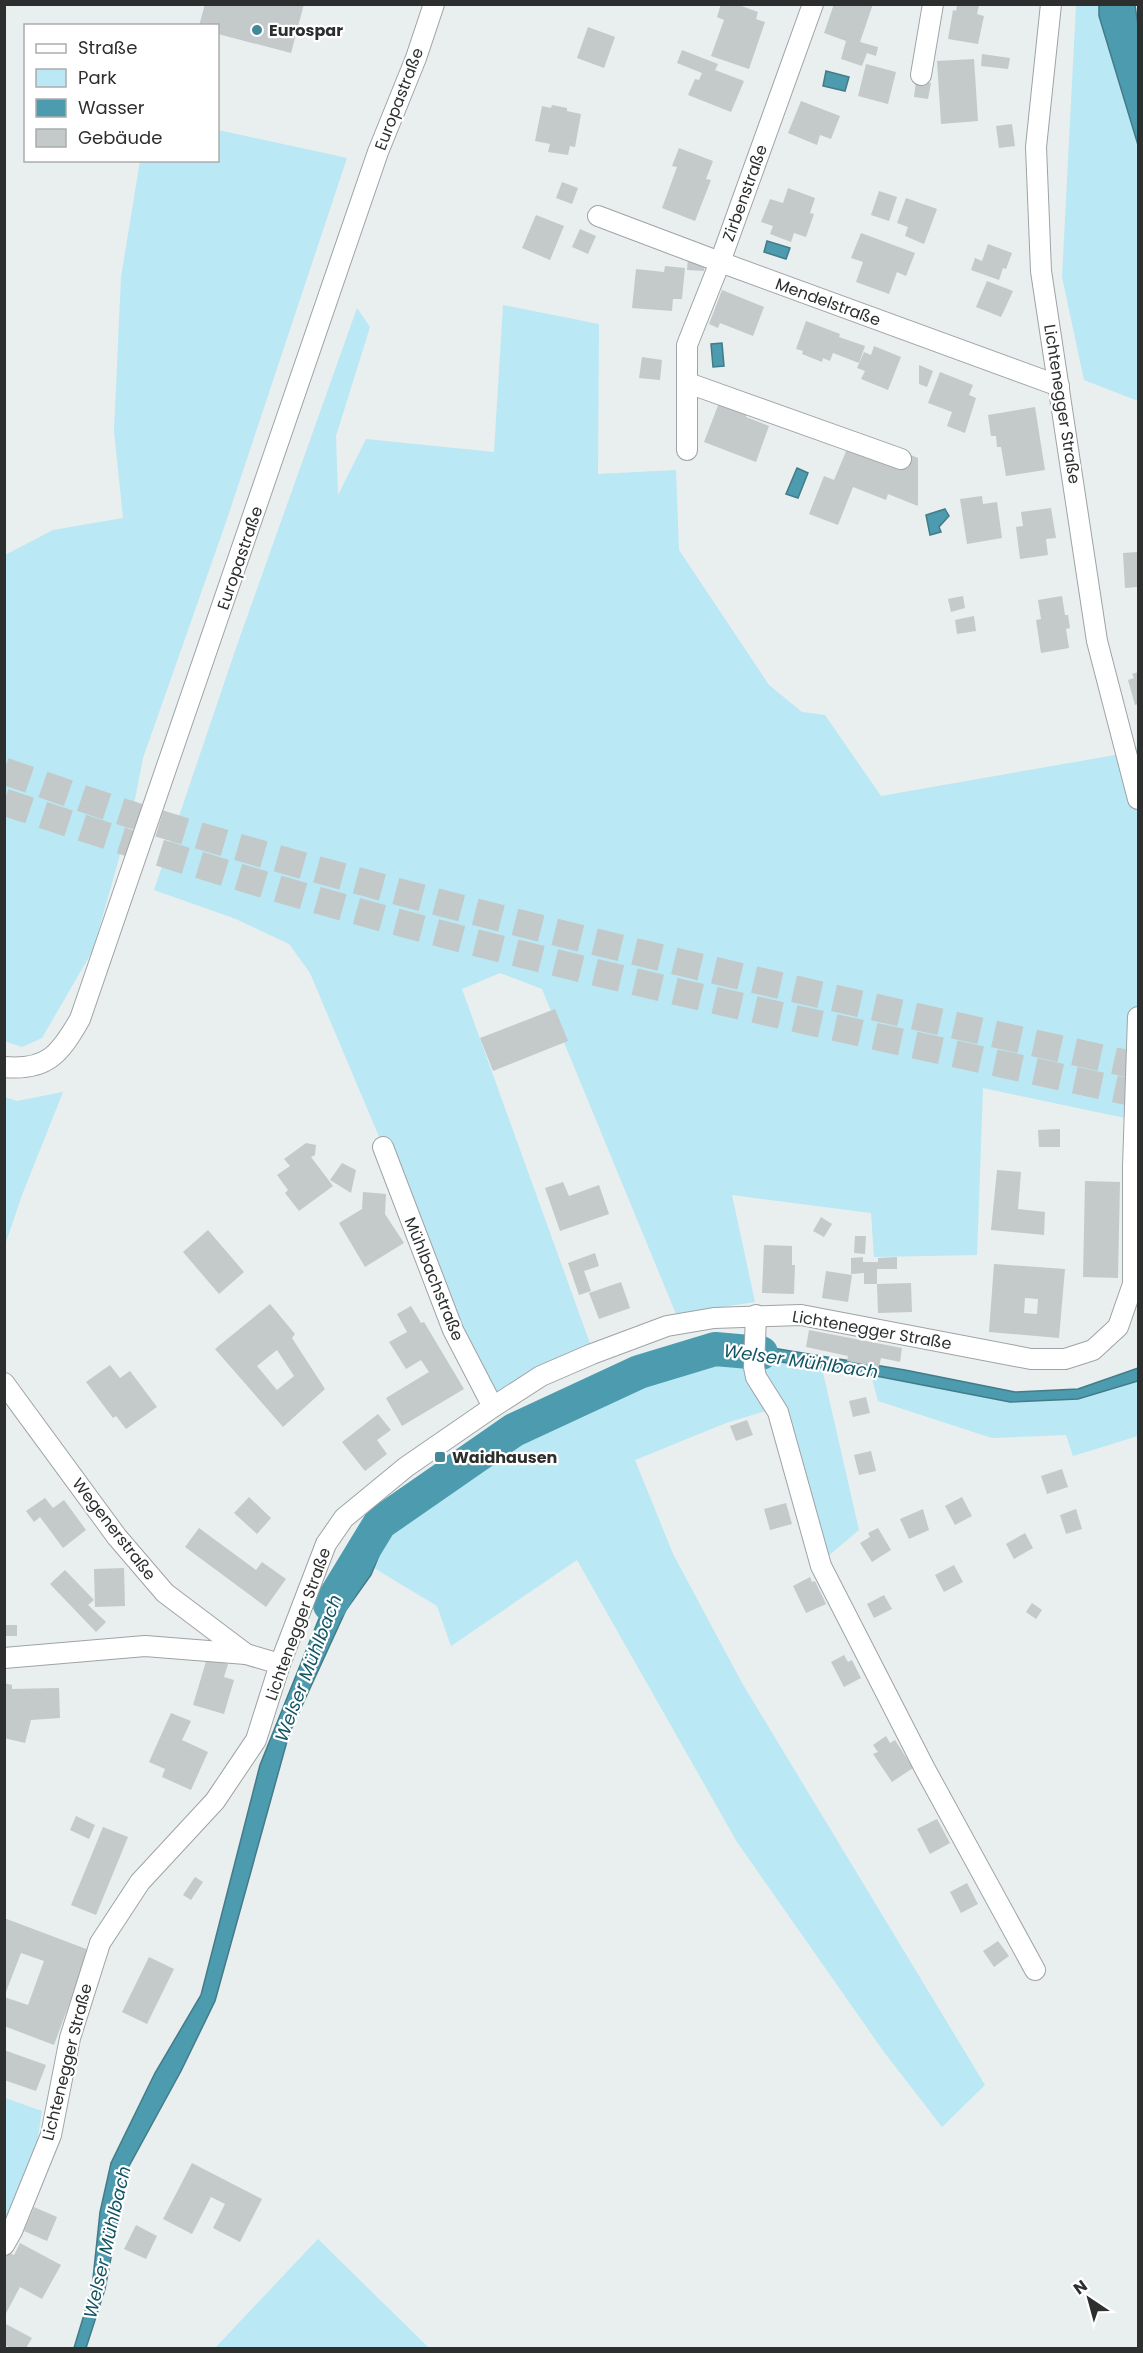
<svg xmlns="http://www.w3.org/2000/svg" width="1143" height="2353" viewBox="0 0 1143 2353" font-family="Poppins,sans-serif">
  <style>
    .green { fill: #bae8f4 }
    .water { fill: #4c9bae; stroke: #437b88; stroke-width: 1.5 }
    .lines { fill: none; stroke-linecap: round; stroke-linejoin: round }
    .river { stroke: #4c9bae; stroke-width: 34 }
    .building { fill: #c4c9ca; fill-rule: evenodd }
    .highway-tunnel { stroke: #c3c8c9; stroke-width: 27; stroke-dasharray: 27 14; stroke-linecap: butt }
    .minor-casing { stroke: #9fa3a5; stroke-width: 22 }
    .minor { stroke: #fff; stroke-width: 20 }
    .poi-dot { fill: #448798; stroke: #fff; stroke-width: 2 }
    .labels { text-anchor: middle; dominant-baseline: central; stroke-width: 4.5; stroke-linejoin: round; paint-order: stroke }
    .poi-label { font-size: 16px; font-weight: bold; fill: #2d2f2f; stroke: #fff; text-anchor: start }
    .street-label { font-size: 16px; fill: #2d2f2f; stroke: #fff }
    .water-label { font-size: 18px; font-style: italic; fill: #125563; stroke: #fff }
  </style>
  <rect width="100%" height="100%" fill="#e9eeef"/>
  <g class="green">
    <polygon points="1076,5 1099,5 1099,16 1138,145 1138,401 1084,380 1062,277"/>
    <polygon points="218,130 347,158 226,522 143,758 133,809 93,950 42,1038 22,1047 4,1041 5,555 53,530 123,518 114,431 121,277 140,161 218,160"/>
    <polygon points="503,305 599,324 598,474 676,470 679,550 769,685 802,712 825,715 881,796 1115,755 1138,747 1138,1113 1125,1118 983,1088 977,1255 874,1257 871,1213 732,1195 755,1302 676,1314 542,989 500,973 462,989 592,1349 490,1400 310,973 289,944 236,919 154,890 236,648 357,308 370,327 336,436 338,495 366,439 494,452"/>
    <polygon points="63,1092 22,1195 5,1245 5,1097 17,1101"/>
    <polygon points="712,1356 754,1358 822,1368 859,1530 820,1563 776,1408 726,1423 635,1460 673,1554 742,1683 985,2085 942,2127 884,2052 737,1842 577,1560 451,1646 437,1606 374,1568 388,1534 517,1438 637,1380"/>
    <polygon points="871,1375 1010,1402 1078,1399 1138,1381 1138,1436 1073,1456 1066,1435 992,1438 878,1401"/>
    <polygon points="5,2098 42,2111 32,2175 5,2224"/>
    <polygon points="318,2239 429,2348 215,2348"/>
  </g>
  <g class="water">
    <polygon points="1099,5 1135,5 1138,25 1138,145 1099,16"/>
    <polygon points="826,71 849,77 845,91 823,86"/>
    <polygon points="767,241 790,248 786,259 764,252"/>
    <polygon points="722,343 724,366 713,367 711,344"/>
    <polygon points="797,468 808,473 798,498 786,494"/>
    <polygon points="945,509 949,516 939,527 941,532 930,535 926,515"/>
    <polygon points="760,1346 905,1370 1015,1392 1078,1389 1138,1368 1138,1381 1078,1399 1010,1402 871,1375 754,1358 712,1356 637,1380 517,1438 388,1534 371,1575 346,1610 289,1734 215,2001 181,2071 128,2168 105,2289 86,2348 74,2348 92,2288 100,2212 111,2163 155,2073 201,1995 260,1765 322,1611 380,1523 514,1430 639,1372 715,1349"/>
  </g>
  <g class="lines">
    <polyline class="river" points="330,1605 380,1523 514,1430 639,1372 715,1349 761,1353"/>
  </g>
  <g class="building">
    <polygon points="205,4 304,4 291,53 218,34 218,26 199,26"/>
    <polygon points="721,4 736,4 758,12 756,19 765,22 749,69 711,56 724,20 717,17"/>
    <polygon points="834,4 873,4 860,42 878,47 876,56 867,53 862,66 841,59 846,41 824,33"/>
    <polygon points="957,5 979,5 977,14 984,16 978,44 948,39 953,10 956,11"/>
    <polygon points="588,27 615,37 604,68 577,58"/>
    <polygon points="682,50 718,64 715,70 744,81 731,112 688,95 695,79 699,80 702,73 677,63"/>
    <polygon points="982,54 1010,58 1008,69 981,66"/>
    <polygon points="974,59 978,121 941,124 937,61"/>
    <polygon points="866,64 896,72 888,104 858,96"/>
    <polygon points="916,81 931,83 928,99 914,97"/>
    <polygon points="801,101 840,116 831,139 820,135 817,145 788,133"/>
    <polygon points="552,105 567,108 567,111 581,114 575,147 570,146 568,155 548,152 550,144 535,141 542,106 551,108"/>
    <polygon points="1012,124 1015,146 999,148 996,126"/>
    <polygon points="679,148 713,161 706,179 711,180 695,221 662,208 677,167 672,166"/>
    <polygon points="562,182 578,188 572,204 556,198"/>
    <polygon points="788,188 815,198 810,213 814,214 806,237 794,233 791,242 770,234 773,226 761,222 770,199 783,203"/>
    <polygon points="879,191 897,197 889,221 871,215"/>
    <polygon points="906,198 937,209 924,244 905,236 908,227 897,223"/>
    <polygon points="536,215 564,226 550,260 522,248"/>
    <polygon points="580,229 596,236 588,254 572,247"/>
    <polygon points="861,233 915,253 906,276 897,272 889,294 856,282 863,262 851,258"/>
    <polygon points="988,244 1012,253 1006,269 1003,268 999,280 971,270 975,258 982,261"/>
    <polygon points="688,257 705,262 704,271 687,270"/>
    <polygon points="665,266 685,268 682,299 673,299 672,311 632,308 636,269 664,272"/>
    <polygon points="987,281 1013,291 1001,317 976,307"/>
    <polygon points="722,290 764,307 753,336 720,323 718,328 709,324"/>
    <polygon points="806,321 840,334 839,337 865,346 859,363 833,353 830,361 823,358 822,362 802,354 803,351 796,349"/>
    <polygon points="874,346 901,357 888,390 861,379 865,371 857,368 864,352 871,355"/>
    <polygon points="642,357 662,360 660,380 639,378"/>
    <polygon points="919,365 933,371 927,387 919,384"/>
    <polygon points="940,372 973,385 969,395 976,398 965,433 947,426 952,412 928,403"/>
    <polygon points="719,403 747,414 746,417 769,426 756,462 704,442"/>
    <polygon points="1035,407 1045,470 1006,476 1001,447 997,447 996,436 991,436 988,415"/>
    <polygon points="847,449 906,453 918,458 918,506 888,494 886,500 853,487 838,525 809,514 824,476 834,480"/>
    <polygon points="982,496 983,504 997,502 1002,538 967,544 960,499"/>
    <polygon points="1051,508 1056,538 1046,539 1048,555 1020,559 1016,527 1023,526 1021,512"/>
    <polygon points="1138,552 1138,587 1125,588 1123,553"/>
    <polygon points="963,596 965,608 951,612 948,599"/>
    <polygon points="1062,596 1065,615 1068,615 1070,628 1066,629 1069,648 1041,653 1036,620 1041,619 1038,600"/>
    <polygon points="974,616 976,631 957,634 955,620"/>
    <polygon points="1138,672 1138,704 1135,705 1128,680 1134,678 1132,674"/>
    <polygon points="555,1009 568,1041 493,1071 480,1038"/>
    <polygon points="1060,1129 1060,1147 1039,1147 1038,1130"/>
    <polygon points="306,1143 316,1145 315,1155 311,1157 333,1186 299,1211 285,1193 288,1190 277,1175 290,1166 284,1159"/>
    <polygon points="342,1163 356,1170 351,1193 330,1180"/>
    <polygon points="997,1170 1021,1172 1018,1209 1045,1212 1044,1235 991,1230"/>
    <polygon points="1085,1181 1120,1182 1118,1278 1083,1277"/>
    <polygon points="563,1182 569,1196 599,1185 609,1214 560,1231 545,1188"/>
    <polygon points="363,1192 386,1194 385,1214 404,1243 365,1267 339,1223 362,1209"/>
    <polygon points="821,1217 832,1224 824,1237 813,1231"/>
    <polygon points="208,1230 244,1272 219,1294 183,1252"/>
    <polygon points="855,1236 866,1236 865,1254 854,1253"/>
    <polygon points="764,1245 792,1246 792,1265 795,1265 794,1294 762,1293"/>
    <polygon points="595,1253 599,1266 584,1271 591,1291 579,1295 568,1263"/>
    <polygon points="863,1257 863,1262 878,1262 878,1258 897,1257 897,1269 877,1269 877,1284 864,1284 864,1273 851,1274 851,1258"/>
    <path d="M994,1264L1065,1269L1059,1338L989,1332ZM1025,1298L1038,1299L1037,1314L1024,1313Z"/>
    <polygon points="826,1271 852,1275 848,1302 822,1298"/>
    <polygon points="621,1282 630,1308 599,1319 589,1293"/>
    <polygon points="911,1283 912,1312 878,1313 877,1284"/>
    <path d="M270,1304L295,1334L292,1338L325,1389L283,1427L215,1349ZM277,1350L294,1376L277,1390L257,1366Z"/>
    <polygon points="411,1306 421,1323 424,1322 464,1389 402,1426 386,1398 429,1372 421,1360 406,1369 389,1342 407,1332 397,1314"/>
    <polygon points="809,1330 902,1348 900,1362 881,1358 879,1367 847,1361 848,1356 806,1347"/>
    <polygon points="110,1365 120,1378 130,1371 157,1407 126,1429 116,1416 113,1418 86,1382"/>
    <polygon points="866,1397 870,1413 853,1417 849,1401"/>
    <polygon points="378,1414 391,1430 377,1440 387,1454 365,1471 342,1442"/>
    <polygon points="747,1420 753,1435 736,1441 730,1426"/>
    <polygon points="871,1451 876,1471 859,1475 854,1455"/>
    <polygon points="1062,1469 1068,1487 1047,1494 1041,1476"/>
    <polygon points="249,1497 271,1518 257,1534 234,1513"/>
    <polygon points="962,1497 972,1516 955,1525 945,1506"/>
    <polygon points="45,1498 53,1508 64,1500 86,1530 63,1548 40,1517 34,1522 26,1511"/>
    <polygon points="786,1503 792,1524 770,1530 764,1509"/>
    <polygon points="923,1509 929,1530 909,1539 900,1519"/>
    <polygon points="1076,1509 1082,1529 1066,1534 1060,1515"/>
    <polygon points="199,1528 256,1570 262,1562 286,1579 266,1607 185,1547"/>
    <polygon points="878,1528 891,1550 872,1562 860,1543 870,1537 868,1533"/>
    <polygon points="1025,1533 1033,1548 1014,1559 1006,1544"/>
    <polygon points="954,1565 963,1582 944,1592 935,1575"/>
    <polygon points="124,1568 125,1606 95,1607 94,1569"/>
    <polygon points="65,1570 94,1600 88,1605 106,1622 96,1632 50,1584"/>
    <polygon points="810,1577 812,1582 815,1581 826,1604 806,1613 793,1586"/>
    <polygon points="884,1595 892,1609 874,1618 867,1604"/>
    <polygon points="1032,1603 1042,1610 1036,1619 1026,1612"/>
    <polygon points="4,1625 17,1625 17,1636 6,1636"/>
    <polygon points="844,1655 848,1662 852,1660 861,1678 844,1687 831,1662"/>
    <polygon points="207,1658 228,1664 224,1677 234,1680 224,1714 193,1705"/>
    <polygon points="4,1683 12,1685 12,1689 59,1688 60,1718 31,1720 25,1743 4,1738"/>
    <polygon points="171,1713 191,1721 182,1740 208,1752 191,1790 162,1777 165,1769 149,1762"/>
    <polygon points="886,1736 890,1743 895,1740 913,1768 892,1782 873,1754 878,1752 873,1745"/>
    <polygon points="76,1816 95,1825 89,1839 70,1830"/>
    <polygon points="937,1819 950,1843 930,1854 917,1829"/>
    <polygon points="103,1827 128,1837 96,1915 71,1905"/>
    <polygon points="195,1877 203,1882 191,1900 183,1895"/>
    <polygon points="967,1883 978,1904 961,1913 950,1892"/>
    <polygon points="4,1918 89,1950 54,2045 4,2026 4,1997 28,2005 44,1961 21,1953 4,1997"/>
    <polygon points="998,1941 1009,1956 994,1967 983,1951"/>
    <polygon points="149,1957 174,1969 147,2024 122,2012"/>
    <polygon points="4,2050 46,2065 36,2091 4,2080"/>
    <polygon points="192,2163 262,2199 240,2242 213,2228 225,2204 211,2197 192,2234 163,2219"/>
    <polygon points="34,2207 57,2217 47,2241 24,2231"/>
    <polygon points="136,2225 157,2236 146,2259 124,2249"/>
    <polygon points="20,2243 61,2265 42,2299 20,2287 4,2317 4,2258 8,2252 14,2255"/>
    <polygon points="4,2323 32,2338 26,2348 11,2348 4,2345"/>
  </g>
  <g class="lines">
    <g class="highway-tunnel">
      <path d="M4,771C57,789 108,808 161,824C482,922 811,993 1138,1066"/>
      <path d="M4,802C133,845 262,886 393,921C639,987 889,1039 1138,1094"/>
    </g>
    <g class="minor-casing">
      <g id="minor">
        <polyline points="1051,4 1036,147 1041,271 1097,641 1138,799"/>
        <polyline points="921,75 933,4"/>
        <polyline points="598,216 720,262 1059,386"/>
        <polyline points="688,383 901,459"/>
        <polyline points="687,450 687,345 720,262 813,4"/>
        <path d="M4,1067C47,1071 60,1054 80,1019L378,152L416,58L434,4"/>
        <polyline points="383,1147 453,1330 493,1407"/>
        <polyline points="756,1315 754,1367 756,1377 778,1412 821,1566 925,1769 1035,1970"/>
        <polyline points="4,1383 117,1537 165,1593 246,1654"/>
        <polyline points="4,1658 145,1646 246,1654 280,1664"/>
        <polyline points="4,2245 12,2231 51,2135 70,2038 100,1943 140,1882 215,1801 256,1740 280,1664 326,1544 344,1518 406,1467 493,1407 541,1376 592,1354 667,1326 714,1318 801,1315 1031,1359 1065,1359 1093,1350 1118,1327 1133,1284 1133,1167 1138,1017"/>
      </g>
    </g>
    <use href="#minor" class="minor"/>
  </g>
  <g class="poi-dot">
    <circle cx="257" cy="30" r="6"/>
    <rect x="434" y="1451" width="12" height="12" rx="3"/>
  </g>
  <g class="labels">
    <g class="poi-label">
      <text x="269" y="30">Eurospar</text>
      <text x="452" y="1457">Waidhausen</text>
    </g>
    <g class="street-label">
      <text transform="translate(399 99) rotate(-69)">Europastraße</text>
      <text transform="translate(745 193) rotate(-70)">Zirbenstraße</text>
      <text transform="translate(828 302) rotate(20)">Mendelstraße</text>
      <text transform="translate(1062 404) rotate(81)">Lichtenegger Straße</text>
      <text transform="translate(240 558) rotate(-71)">Europastraße</text>
      <text transform="translate(434 1279) rotate(68)">Mühlbachstraße</text>
      <text transform="translate(872 1330) rotate(10)">Lichtenegger Straße</text>
      <text transform="translate(114 1529) rotate(52)">Wegenerstraße</text>
      <text transform="translate(298 1624) rotate(-70)">Lichtenegger Straße</text>
      <text transform="translate(67 2062) rotate(-76)">Lichtenegger Straße</text>
    </g>
    <g class="water-label">
      <text transform="translate(801 1361) rotate(8)">Welser Mühlbach</text>
      <text transform="translate(308 1668) rotate(-69)">Welser Mühlbach</text>
      <text transform="translate(107 2242) rotate(-77)">Welser Mühlbach</text>
    </g>
  </g>
  <rect width="1143" height="2353" fill="none" stroke="#2d2f2f" stroke-width="12"/>
  <rect x="24" y="24" width="195" height="138" fill="#ffffff" stroke="#abacac" stroke-width="1.5"/>
  <rect x="36" y="44" width="30" height="9" fill="#ffffff" stroke="#abacac" stroke-width="1.5"/>
  <text x="78" y="54" font-size="18" fill="#2d2f2f">Straße</text>
  <rect x="36" y="69" width="30" height="18" fill="#bae8f4" stroke="#abacac" stroke-width="1.5"/>
  <text x="78" y="84" font-size="18" fill="#2d2f2f">Park</text>
  <rect x="36" y="99" width="30" height="18" fill="#4c9bae" stroke="#abacac" stroke-width="1.5"/>
  <text x="78" y="114" font-size="18" fill="#2d2f2f">Wasser</text>
  <rect x="36" y="129" width="30" height="18" fill="#c4c9ca" stroke="#abacac" stroke-width="1.5"/>
  <text x="78" y="144" font-size="18" fill="#2d2f2f">Gebäude</text>
  <g transform="translate(1089 2299) rotate(324)" stroke="#ffffff" stroke-width="4.5" paint-order="stroke">
  <path d="M0-4.5L10 22L0 15L-10 22Z" fill="#2d2f2f"/>
  <text y="-9" font-size="16" font-weight="bold" text-anchor="middle" fill="#2d2f2f">N</text>
  </g>
</svg>
